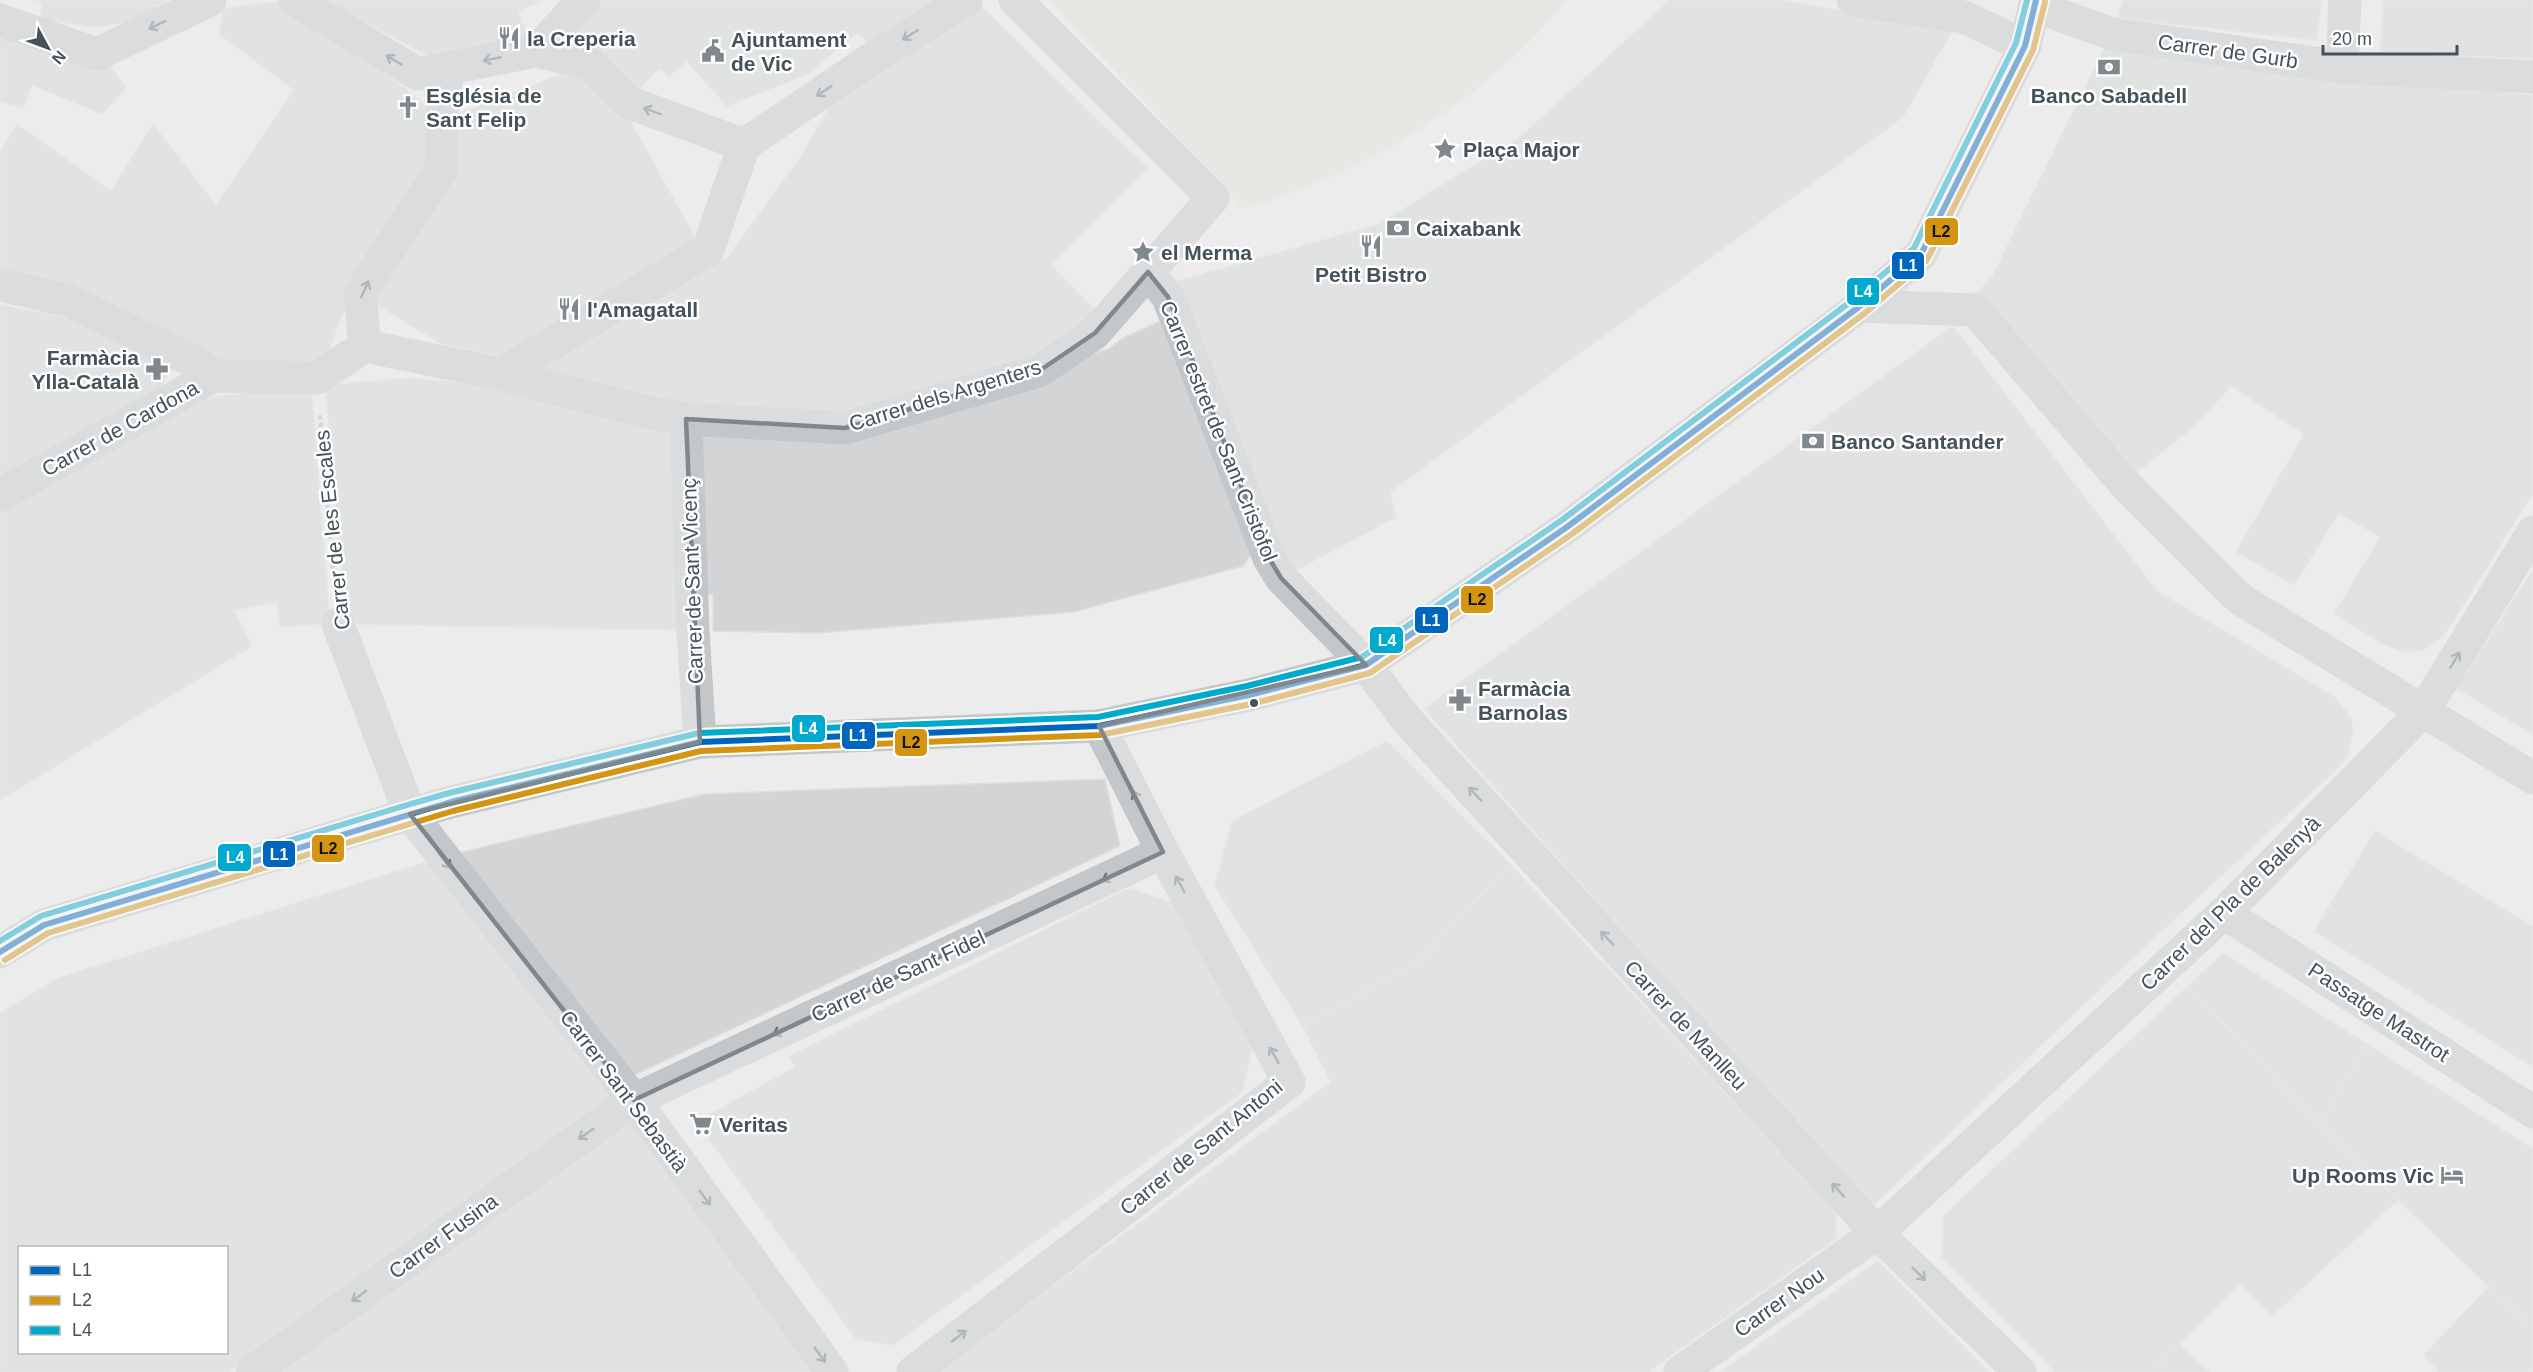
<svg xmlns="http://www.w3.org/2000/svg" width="2533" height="1372" viewBox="0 0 2533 1372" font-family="Arial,sans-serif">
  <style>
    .sand { fill: #e5e0da }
    .building { fill: #d3d4d5; stroke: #dededf; stroke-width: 1.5; fill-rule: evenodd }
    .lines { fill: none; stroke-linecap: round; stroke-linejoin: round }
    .path { stroke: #b3c0ba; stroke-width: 4; stroke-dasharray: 4.5 3; stroke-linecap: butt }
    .minor { stroke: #c3c7c9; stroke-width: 33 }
    .bus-1-casing { stroke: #fff; stroke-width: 10 }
    .bus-2-casing { stroke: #fff; stroke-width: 10 }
    .bus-3-casing { stroke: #fff; stroke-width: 10 }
    .bus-1 { stroke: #0065bd; stroke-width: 6 }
    .bus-2 { stroke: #d39512; stroke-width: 6 }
    .bus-3 { stroke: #00a9ce; stroke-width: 6 }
    .oneway { stroke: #6a757b }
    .marked { fill: none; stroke: #7f888c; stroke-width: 4.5; stroke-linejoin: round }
    .bus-dot { fill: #445259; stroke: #fff; stroke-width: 2 }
    .labels { text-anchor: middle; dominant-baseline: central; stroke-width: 5; stroke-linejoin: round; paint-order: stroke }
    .poi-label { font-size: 21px; font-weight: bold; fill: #445259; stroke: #fff; text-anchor: start }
    .street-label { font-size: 21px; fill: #445259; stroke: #fff }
    .line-badge { stroke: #fff; stroke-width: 2 }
    .badge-label { font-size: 16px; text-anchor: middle; font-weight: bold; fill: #fff }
    .pale-badge-label { font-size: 16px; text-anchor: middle; font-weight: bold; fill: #111 }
  </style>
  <rect width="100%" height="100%" fill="#edecec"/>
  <path class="sand" d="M1049,0H1567C1480,104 1372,169 1244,209Z"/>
  <g class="building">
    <polygon points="35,0 167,0 132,22 95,27 39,19 43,3"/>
    <polygon points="322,0 544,0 518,11 527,36 431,57"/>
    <polygon points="603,0 946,0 871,47 858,33 806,75 727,106 686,61 669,77 659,68 638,91 572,35"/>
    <polygon points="1670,0 1782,0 1952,31 1903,117 1390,492 1396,517 1291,573 1175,282 1379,224 1519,138"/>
    <polygon points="2123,0 2322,0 2316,40 2118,18"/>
    <polygon points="2384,0 2533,0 2533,59 2380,52"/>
    <polygon points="278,1 404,87 441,120 578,68 626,113 697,241 503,357 442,344 352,290 323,365 210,360 0,278 0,152 17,124 111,191 153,124 216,205 294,90 219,34 223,9"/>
    <polygon points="981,6 1147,168 1051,265 1098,313 1044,358 841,416 687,403 546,376 543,358 704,268 728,257 799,159 839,90"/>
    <polygon points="0,29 110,65 126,88 102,114 32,85 23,108 0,101"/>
    <polygon points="2105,47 2342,76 2533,95 2533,493 2453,622 2443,636 2427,648 2412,652 2401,651 2381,643 2334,614 2380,537 2339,513 2294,585 2236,552 2304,434 2231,386 2196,425 2127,480 1976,294 1992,277"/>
    <polygon points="0,305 59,315 174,364 158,393 0,481"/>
    <polygon points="1169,317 1253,551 1243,566 1073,612 818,633 713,631 713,594 697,595 698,428 873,433 1110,348 1123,338"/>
    <polygon points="1953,326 2157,591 2336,698 2351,718 2353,730 2348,756 2338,768 2137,954 1871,1208 1424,709"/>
    <polygon points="412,378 494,386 675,430 680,630 347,624 325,385"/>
    <polygon points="311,384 330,623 280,627 277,602 234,610 252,646 0,800 0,502 195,400"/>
    <polygon points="2533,570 2533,735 2456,688"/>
    <polygon points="1387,741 1510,864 1420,960 1303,1027 1215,886 1232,821"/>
    <polygon points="1105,779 1120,846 630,1077 458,853 705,794"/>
    <polygon points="2375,831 2533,927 2533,1067 2314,931"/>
    <path d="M429,861L615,1096L229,1372H0V1013L58,978ZM20,1248H226V1352H20Z"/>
    <polygon points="1510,864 1836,1210 1836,1239 1648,1372 936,1372 1331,1082 1303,1027 1420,960"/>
    <polygon points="1129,888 1180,905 1252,1050 1242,1092 893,1345 856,1339 696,1122 795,1067 789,1056"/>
    <polygon points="2223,953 2367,1044 2319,1124 2188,986"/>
    <polygon points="2188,986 2319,1124 2398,1200 2272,1316 2240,1284 2152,1372 2055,1372 1942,1257 1944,1215"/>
    <polygon points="2367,1044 2533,1149 2533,1329 2319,1124"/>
    <polygon points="634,1116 819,1372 273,1372"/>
    <polygon points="1878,1261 1989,1372 1720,1372"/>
    <polygon points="2489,1286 2533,1329 2533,1372 2439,1372 2424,1355"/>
    <polygon points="2179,1343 2209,1372 2152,1372"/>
  </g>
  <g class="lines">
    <polyline class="path" points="320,415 334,584"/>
    <g class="minor">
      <polyline points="295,0 418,74 536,51 590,64 628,102 744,145 873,58 966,0"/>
      <polyline points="1853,0 1964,17 2025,46"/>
      <polyline points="2035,6 2112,34 2342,67 2533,77"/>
      <polyline points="0,20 97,54 210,0"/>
      <polyline points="536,51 584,0"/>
      <polyline points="2342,67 2345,0"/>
      <polyline points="1148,272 1168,297 1269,558 1281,578 1366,665 1406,719 1877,1233 2020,1372"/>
      <polyline points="0,285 67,300 201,365 213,376"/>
      <polyline points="1860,306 1975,310 2123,482 2240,599 2533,778"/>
      <polyline points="365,346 501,374 642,411 686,419 845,428 1039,371 1095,333 1213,198 1015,0"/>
      <polyline points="365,346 360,294 442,168 441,120 448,68"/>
      <polyline points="501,374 708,250 744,145"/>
      <polyline points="686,419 693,631 700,742"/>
      <polyline points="0,495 213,376 317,378 365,346"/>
      <polyline points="338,624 410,814 634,1100 832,1372"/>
      <polyline points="2224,913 2533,1112"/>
      <polyline points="0,952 44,925 410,814 451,802 700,742 1099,726 1249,695 1366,665 1567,527 1860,306 1921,254 2025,46 2036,0"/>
      <polyline points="252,1372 634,1100 1163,852"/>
      <polyline points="913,1372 1289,1082 1163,852 1099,726"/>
      <polyline points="1680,1372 1877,1233 2224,913 2424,710 2533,532"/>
    </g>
    <g class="bus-1-casing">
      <polyline id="bus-1" points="0,952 44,925 451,802 700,742 1099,726 1249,695 1366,665 1567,527 1860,306 1921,254 2025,46 2036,0"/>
    </g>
    <g class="bus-2-casing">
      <polyline id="bus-2" points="5,960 48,933 453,811 701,751 1100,735 1251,704 1370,673 1572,534 1865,313 1927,260 2033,50 2045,2"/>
    </g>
    <g class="bus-3-casing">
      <polyline id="bus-3" points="0,941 41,916 407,805 449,793 699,733 1098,717 1247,686 1362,657 1562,520 1854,299 1914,248 2016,43 2027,0"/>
    </g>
    <use href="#bus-1" class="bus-1"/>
    <use href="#bus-2" class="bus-2"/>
    <use href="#bus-3" class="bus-3"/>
  </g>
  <defs><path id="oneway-shaft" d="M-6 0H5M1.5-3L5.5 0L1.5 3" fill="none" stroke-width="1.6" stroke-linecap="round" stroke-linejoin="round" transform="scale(1.5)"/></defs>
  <g class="oneway">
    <use href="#oneway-shaft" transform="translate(157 25) rotate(154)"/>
    <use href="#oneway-shaft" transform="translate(910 35) rotate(148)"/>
    <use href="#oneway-shaft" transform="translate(492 59) rotate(169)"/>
    <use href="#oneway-shaft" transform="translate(394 60) rotate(-149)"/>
    <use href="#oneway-shaft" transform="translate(824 91) rotate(146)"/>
    <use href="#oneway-shaft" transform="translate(652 111) rotate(-160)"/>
    <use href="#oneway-shaft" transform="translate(365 289) rotate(-65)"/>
    <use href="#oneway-shaft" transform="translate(2455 660) rotate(-59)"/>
    <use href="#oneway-shaft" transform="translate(1475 794) rotate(-133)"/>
    <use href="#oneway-shaft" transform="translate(1137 799) rotate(-116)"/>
    <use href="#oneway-shaft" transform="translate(445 861) rotate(52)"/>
    <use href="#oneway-shaft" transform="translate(1110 877) rotate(155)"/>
    <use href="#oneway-shaft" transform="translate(1180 884) rotate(-119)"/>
    <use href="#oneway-shaft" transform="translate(1607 938) rotate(-133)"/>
    <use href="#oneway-shaft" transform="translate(781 1031) rotate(155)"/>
    <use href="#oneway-shaft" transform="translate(1274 1055) rotate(-119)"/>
    <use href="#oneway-shaft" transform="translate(586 1134) rotate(144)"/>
    <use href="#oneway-shaft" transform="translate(1838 1190) rotate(-133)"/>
    <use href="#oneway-shaft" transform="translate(705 1198) rotate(54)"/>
    <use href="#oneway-shaft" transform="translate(1919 1274) rotate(44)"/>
    <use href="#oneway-shaft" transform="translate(359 1296) rotate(144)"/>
    <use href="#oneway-shaft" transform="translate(959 1336) rotate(-38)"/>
    <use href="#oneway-shaft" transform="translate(820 1355) rotate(54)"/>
  </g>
  <path d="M0 0H2533V1372H0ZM1148,272L1168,297L1269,558L1281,578L1366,665L1099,726L1163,852L634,1100L410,814L700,742L686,419L845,428L1039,371L1095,333Z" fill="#edecec" fill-opacity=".55" fill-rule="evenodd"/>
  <path class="marked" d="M1148,272L1168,297L1269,558L1281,578L1366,665L1099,726L1163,852L634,1100L410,814L700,742L686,419L845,428L1039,371L1095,333Z"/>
  <defs>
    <g id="restaurant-bare" transform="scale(1.8)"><path d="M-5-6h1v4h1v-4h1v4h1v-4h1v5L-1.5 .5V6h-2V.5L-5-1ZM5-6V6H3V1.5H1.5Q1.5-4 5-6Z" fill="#7f888c" stroke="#fff" stroke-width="2.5" paint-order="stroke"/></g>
    <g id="civic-bare" transform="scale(1.8)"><path d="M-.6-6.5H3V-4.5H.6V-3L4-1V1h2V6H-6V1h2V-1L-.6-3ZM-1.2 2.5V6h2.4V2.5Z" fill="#7f888c" stroke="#fff" stroke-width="2.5" paint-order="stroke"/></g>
    <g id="bank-bare" transform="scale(1.8)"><path d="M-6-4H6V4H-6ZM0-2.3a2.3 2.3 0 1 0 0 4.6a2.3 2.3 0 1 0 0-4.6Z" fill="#7f888c" stroke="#fff" stroke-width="2.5" paint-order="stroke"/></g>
    <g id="church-bare" transform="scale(1.8)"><path d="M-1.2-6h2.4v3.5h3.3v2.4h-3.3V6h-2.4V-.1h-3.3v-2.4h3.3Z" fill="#7f888c" stroke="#fff" stroke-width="2.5" paint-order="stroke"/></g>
    <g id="sight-bare" transform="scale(1.8)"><path d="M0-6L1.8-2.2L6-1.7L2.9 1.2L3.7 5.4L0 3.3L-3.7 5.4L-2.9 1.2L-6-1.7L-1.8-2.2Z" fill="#7f888c" stroke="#fff" stroke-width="2.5" paint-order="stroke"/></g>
    <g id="pharmacy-bare" transform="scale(1.8)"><path d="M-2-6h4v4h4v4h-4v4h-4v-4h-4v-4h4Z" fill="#7f888c" stroke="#fff" stroke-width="2.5" paint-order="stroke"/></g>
    <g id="supermarket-bare" transform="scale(1.8)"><path d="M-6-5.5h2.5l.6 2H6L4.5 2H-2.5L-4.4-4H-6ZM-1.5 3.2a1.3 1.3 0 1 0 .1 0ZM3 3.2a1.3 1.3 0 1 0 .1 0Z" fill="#7f888c" stroke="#fff" stroke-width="2.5" paint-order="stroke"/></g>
    <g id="hotel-bare" transform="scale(1.8)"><path d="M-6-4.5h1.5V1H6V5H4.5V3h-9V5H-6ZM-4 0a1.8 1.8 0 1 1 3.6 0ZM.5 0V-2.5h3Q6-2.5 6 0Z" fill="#7f888c" stroke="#fff" stroke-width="2.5" paint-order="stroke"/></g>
  </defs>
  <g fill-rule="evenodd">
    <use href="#restaurant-bare" x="509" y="38"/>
    <use href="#civic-bare" x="713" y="51"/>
    <use href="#bank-bare" x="2109" y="67"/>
    <use href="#church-bare" x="408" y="107"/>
    <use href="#sight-bare" x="1445" y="149"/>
    <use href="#bank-bare" x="1398" y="228"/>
    <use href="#restaurant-bare" x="1371" y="246"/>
    <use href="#sight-bare" x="1143" y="252"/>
    <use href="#restaurant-bare" x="569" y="309"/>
    <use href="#pharmacy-bare" x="157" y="369"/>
    <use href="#bank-bare" x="1813" y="441"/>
    <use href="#pharmacy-bare" x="1460" y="700"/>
    <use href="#supermarket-bare" x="701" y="1124"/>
    <use href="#hotel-bare" x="2452" y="1175"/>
  </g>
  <circle class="bus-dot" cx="1254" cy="703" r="5"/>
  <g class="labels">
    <g class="poi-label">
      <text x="527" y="38">la Creperia</text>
      <text x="731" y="39">Ajuntament<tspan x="731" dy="24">de Vic</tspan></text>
      <text x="426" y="95">Església de<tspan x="426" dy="24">Sant Felip</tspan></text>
      <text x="2109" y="95" text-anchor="middle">Banco Sabadell</text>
      <text x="1463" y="149">Plaça Major</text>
      <text x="1416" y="228">Caixabank</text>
      <text x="1161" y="252">el Merma</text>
      <text x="1371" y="274" text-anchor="middle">Petit Bistro</text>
      <text x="587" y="309">l'Amagatall</text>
      <text x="139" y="357" text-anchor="end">Farmàcia<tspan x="139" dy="24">Ylla-Català</tspan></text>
      <text x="1831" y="441">Banco Santander</text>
      <text x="1478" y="688">Farmàcia<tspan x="1478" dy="24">Barnolas</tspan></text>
      <text x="719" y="1124">Veritas</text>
      <text x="2434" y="1175" text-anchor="end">Up Rooms Vic</text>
    </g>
    <g class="street-label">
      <text transform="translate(2228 51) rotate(8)">Carrer de Gurb</text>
      <text transform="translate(945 395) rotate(-17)">Carrer dels Argenters</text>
      <text transform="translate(120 428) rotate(-29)">Carrer de Cardona</text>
      <text transform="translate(1219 431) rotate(68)">Carrer estret de Sant Cristòfol</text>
      <text transform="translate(332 530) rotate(-96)">Carrer de les Escales</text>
      <text transform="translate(692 581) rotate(-92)">Carrer de Sant Vicenç</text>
      <text transform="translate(2230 903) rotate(-44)">Carrer del Pla de Balenyà</text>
      <text transform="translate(898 976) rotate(-25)">Carrer de Sant Fidel</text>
      <text transform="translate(2379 1012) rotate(33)">Passatge Mastrot</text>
      <text transform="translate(1686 1025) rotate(47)">Carrer de Manlleu</text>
      <text transform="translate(624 1091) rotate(53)">Carrer Sant Sebastià</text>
      <text transform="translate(1201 1147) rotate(-39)">Carrer de Sant Antoni</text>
      <text transform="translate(443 1236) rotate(-36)">Carrer Fusina</text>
      <text transform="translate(1779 1302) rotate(-35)">Carrer Nou</text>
    </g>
  </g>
  <g class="line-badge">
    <rect x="1924" y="217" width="35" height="29" rx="6" fill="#d39512"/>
    <rect x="1891" y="251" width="34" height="29" rx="6" fill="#0065bd"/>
    <rect x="1846" y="277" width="34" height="29" rx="6" fill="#00a9ce"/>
    <rect x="1460" y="585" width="34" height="29" rx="6" fill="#d39512"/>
    <rect x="1414" y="606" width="35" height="28" rx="6" fill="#0065bd"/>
    <rect x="1369" y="626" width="35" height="28" rx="6" fill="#00a9ce"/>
    <rect x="791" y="714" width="35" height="29" rx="6" fill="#00a9ce"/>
    <rect x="841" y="721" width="35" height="29" rx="6" fill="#0065bd"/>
    <rect x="894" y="728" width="34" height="29" rx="6" fill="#d39512"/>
    <rect x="311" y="834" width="34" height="29" rx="6" fill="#d39512"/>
    <rect x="262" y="840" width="34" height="28" rx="6" fill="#0065bd"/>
    <rect x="217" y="843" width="35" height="29" rx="6" fill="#00a9ce"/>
  </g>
  <g class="badge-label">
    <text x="1908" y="271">L1</text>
    <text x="1863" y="297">L4</text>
    <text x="1431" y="626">L1</text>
    <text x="1387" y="646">L4</text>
    <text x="808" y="734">L4</text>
    <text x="858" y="741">L1</text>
    <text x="279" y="860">L1</text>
    <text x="235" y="863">L4</text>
  </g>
  <g class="pale-badge-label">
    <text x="1941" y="237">L2</text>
    <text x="1477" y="605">L2</text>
    <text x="911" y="748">L2</text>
    <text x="328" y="854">L2</text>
  </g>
  <rect x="18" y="1246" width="210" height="108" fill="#ffffff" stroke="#b4babd" stroke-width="1.5"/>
  <rect x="30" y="1266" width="30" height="9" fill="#0065bd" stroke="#b4babd" stroke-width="1.5"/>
  <text x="72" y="1276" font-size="18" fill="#445259">L1</text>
  <rect x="30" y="1296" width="30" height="9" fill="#d39512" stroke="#b4babd" stroke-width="1.5"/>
  <text x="72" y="1306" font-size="18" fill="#445259">L2</text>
  <rect x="30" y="1326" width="30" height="9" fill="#00a9ce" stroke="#b4babd" stroke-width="1.5"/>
  <text x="72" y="1336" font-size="18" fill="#445259">L4</text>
  <g transform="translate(48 48) rotate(131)" stroke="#ffffff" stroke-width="4.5" paint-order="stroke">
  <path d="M0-4.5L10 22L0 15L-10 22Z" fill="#445259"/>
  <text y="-9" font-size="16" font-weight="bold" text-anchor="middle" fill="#445259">N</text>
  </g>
  <path d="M2323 45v9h134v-9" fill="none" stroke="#445259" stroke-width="3"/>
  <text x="2332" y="45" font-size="18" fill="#445259" stroke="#ffffff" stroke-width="4.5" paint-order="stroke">20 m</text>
</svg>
